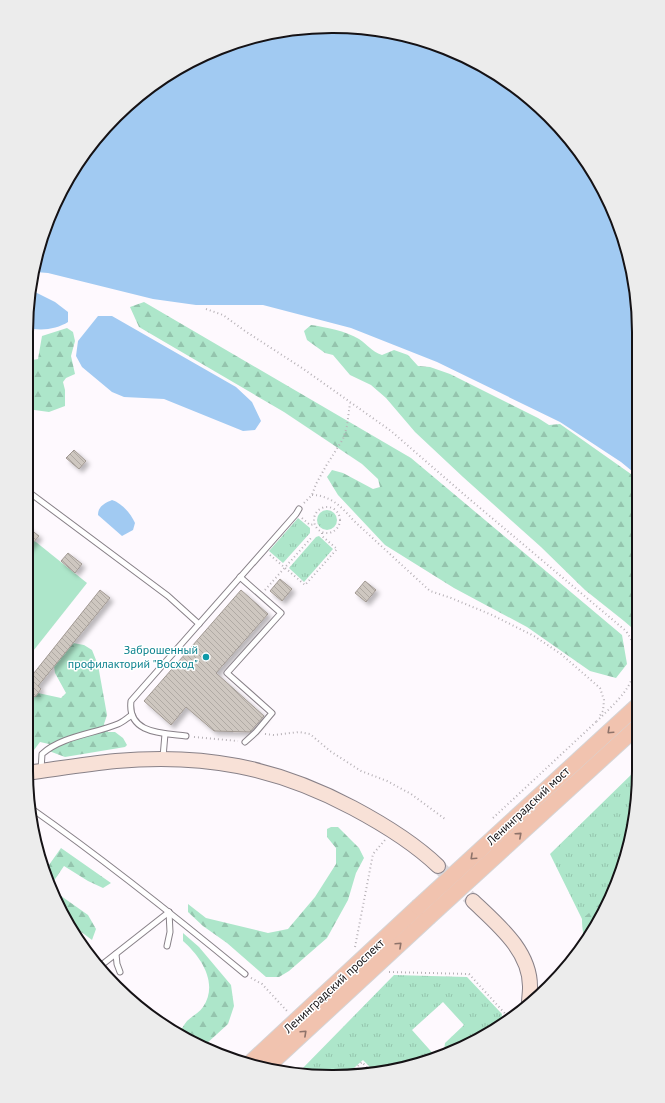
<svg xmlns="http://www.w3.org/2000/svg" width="665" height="1103" font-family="'PT Sans',sans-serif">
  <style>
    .grass { fill: url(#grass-tufts) }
    .forest { fill: url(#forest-firs) }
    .garden { fill: #ade6ca }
    .water { fill: #a1caf2 }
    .building { fill: url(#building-back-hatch); stroke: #a19993; filter: url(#shadow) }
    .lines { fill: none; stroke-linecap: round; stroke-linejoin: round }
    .secondary-tunnel { stroke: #dbd6db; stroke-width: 14; stroke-dasharray: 14 7; stroke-linecap: butt }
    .lane-casing { stroke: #888188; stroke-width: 7 }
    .secondary-casing { stroke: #888188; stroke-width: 16 }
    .primary-casing { stroke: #d5d4d5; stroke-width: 17 }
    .path { stroke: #b7b2b7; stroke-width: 2; stroke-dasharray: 1 3; stroke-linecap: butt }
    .lane { stroke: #fff; stroke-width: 5 }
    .secondary { stroke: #f8e1d7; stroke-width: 14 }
    .primary { stroke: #f1c3af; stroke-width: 15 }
    .primary-bridge-casing { stroke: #d5d4d5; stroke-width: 17; stroke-linecap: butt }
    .primary-bridge { stroke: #f1c3af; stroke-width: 15 }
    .oneway { stroke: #8e736a }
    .culture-dot { fill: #0f9aa8; stroke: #fff; stroke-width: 1.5 }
    .labels { text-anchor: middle; stroke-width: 3; stroke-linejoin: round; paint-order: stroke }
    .culture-label { font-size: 12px; fill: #0d838f; stroke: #fff; text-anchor: end }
    .street-label { font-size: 12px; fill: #151215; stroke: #fff }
    .rim { fill: none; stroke: #151215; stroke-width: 2 }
  </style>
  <defs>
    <pattern id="grass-tufts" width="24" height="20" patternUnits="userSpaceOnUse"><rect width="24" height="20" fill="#ade6ca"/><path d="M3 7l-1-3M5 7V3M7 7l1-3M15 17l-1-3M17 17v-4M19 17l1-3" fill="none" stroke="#94c4ad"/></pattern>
    <pattern id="forest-firs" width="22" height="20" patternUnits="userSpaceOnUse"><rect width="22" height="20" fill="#ade6ca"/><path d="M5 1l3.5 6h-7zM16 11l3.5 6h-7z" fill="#94c4ad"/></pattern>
    <pattern id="building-back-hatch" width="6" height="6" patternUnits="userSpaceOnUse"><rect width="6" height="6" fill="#cec7c0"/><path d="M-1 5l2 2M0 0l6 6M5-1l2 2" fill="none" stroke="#b0aaa4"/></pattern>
    <filter id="shadow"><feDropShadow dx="3.5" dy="3.5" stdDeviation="2" flood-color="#0004"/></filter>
  </defs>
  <rect width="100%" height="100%" fill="#fef9fe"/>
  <g class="grass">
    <circle cx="327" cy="520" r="10"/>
    <polygon points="298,518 310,528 310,533 283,563 269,551"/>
    <polygon points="319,536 333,549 304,582 289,568 316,537"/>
    <polygon points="638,768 638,791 623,869 587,941 584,945 582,919 550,854"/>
    <polygon points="394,975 467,977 502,1014 501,1023 447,1052 444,1050 445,1043 464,1025 443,1002 412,1030 437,1058 431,1061 373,1070 363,1060 346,1075 332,1077 299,1072"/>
  </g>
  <g class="forest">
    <polygon points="144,302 411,458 622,635 627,664 616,678 590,671 527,627 454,588 385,545 338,495 327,477 332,470 343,473 373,489 380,487 378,479 362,464 284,412 139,327 130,307"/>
    <path d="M311,325c14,2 35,6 48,14 9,6 12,12 23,16l12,-5 14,5 10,11 12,1 20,7 88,44 11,7 11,-1 78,55v154l-14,-12 -39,-31 -44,-43 -78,-70 -48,-45 -29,-34 -15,-13 -21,-10 -17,-20 -8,-2 -18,-13 -3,-9z"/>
    <polygon points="67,328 73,332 75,341 71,356 75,374 66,378 63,382 65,390 65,406 49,412 27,409 27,361 38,359 42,336"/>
    <polygon points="73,643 84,645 92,650 98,665 107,715 104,724 108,732 115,732 123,738 127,745 125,747 65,757 49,751 49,744 40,742 34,750 26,751 26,690 34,697 38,693 61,698 66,693 55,673 54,666"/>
    <polygon points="331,827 338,827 359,848 364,858 356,873 348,900 327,938 289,971 279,977 266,977 227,943 203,926 188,912 188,904 206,918 268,933 288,929 315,897 336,864 336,848 327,837 327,829"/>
    <polygon points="61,848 111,883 103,888 88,881 64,866 51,885 44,872"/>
    <polygon points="54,891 88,915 96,929 92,940 72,925"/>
    <polygon points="610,895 587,941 584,945 582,919"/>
    <path d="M183,933l16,14 32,38 3,21 -6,18 -23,21 -25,-13c2,-4 4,-7 7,-11 5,-5 12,-8 16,-14 16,-24 -2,-50 -20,-66z"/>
  </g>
  <polygon class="garden" points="26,534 87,583 26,660"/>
  <g class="water">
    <polygon points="333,26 393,32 450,49 503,78 563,130 598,179 628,253 638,312 638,476 621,462 560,422 437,362 351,328 263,305 196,305 153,299 48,273 35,272 42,234 78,162 116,116 162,78 215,49 273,32"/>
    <path d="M31,290l24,12 13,10v10c-11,7 -29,10 -41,5v-15z"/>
    <polygon points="98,316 112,316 236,387 252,402 261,421 255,430 243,431 164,399 124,397 112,392 82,367 76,356 78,341"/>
    <path d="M112,500c10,3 19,14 23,23l-2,7 -11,6 -24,-21c0,-9 7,-12 14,-15z"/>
  </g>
  <g class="building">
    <polygon points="74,450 86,461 79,469 66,458"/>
    <polygon points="26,526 39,536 26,551"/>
    <polygon points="68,553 82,564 75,573 61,561"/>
    <polygon points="280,579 292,589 282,601 270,591"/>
    <polygon points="365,581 376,590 366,602 355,593"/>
    <polygon points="100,590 110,598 38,686 41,689 35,697 26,690 26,683"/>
    <polygon points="241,590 268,614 216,673 264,716 250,732 214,731 186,707 171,725 144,701"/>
  </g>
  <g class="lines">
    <polyline class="secondary-tunnel" points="438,866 473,901"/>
    <defs>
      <g id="lane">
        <polyline points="26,490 168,596 199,624"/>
        <polyline points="240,577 281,613 227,673 272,713 256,732 245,742"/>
        <path d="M186,736c-23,-3 -59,-2 -55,-35l165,-187 3,-5"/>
        <polyline points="163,757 165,734"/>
        <path d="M41,770l1,-16c20,-18 52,-20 76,-30 5,-2 9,-6 14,-9"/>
        <path d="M32,809c74,52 144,108 213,165"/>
        <polyline points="167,946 170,932 169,912"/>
        <polyline points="116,954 117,964 120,972"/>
        <polyline points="99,967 169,912"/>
      </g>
      <g id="secondary">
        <path d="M26,773c30,-4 60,-9 90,-12 87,-8 160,6 237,47 30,16 60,34 85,58"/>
        <path d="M473,901c24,23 58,50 57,87 0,5 -1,10 -1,15"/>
      </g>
      <g id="primary">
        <polyline points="250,1063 418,907"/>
        <polyline points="268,1066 428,918"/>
      </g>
    </defs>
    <use href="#lane" class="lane-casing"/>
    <use href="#secondary" class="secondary-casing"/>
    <use href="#primary" class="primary-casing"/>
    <g class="path">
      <path d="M206,309l17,6 22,16 57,37 89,63 76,66 159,134c3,5 6,9 7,14 11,35 -15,55 -37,77"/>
      <path d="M312,495c18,0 30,12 41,25l77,71 21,7 41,17 42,21 27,18 39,34 4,12 -1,11 -4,6"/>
      <polyline points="304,503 312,495 316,484 326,466 343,439 347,426 350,403"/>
      <circle cx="327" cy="520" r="13"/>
      <polyline points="302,518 310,525 314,524"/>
      <polyline points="270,555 305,585 337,549 322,536 322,532"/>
      <polyline points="265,590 311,538"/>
      <polyline points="265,734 274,735 299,732 310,734 330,751 361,771 387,781 411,794 445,819"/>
      <polyline points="194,737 238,741"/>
      <polyline points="493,818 597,721"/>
      <polyline points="355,947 373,854 385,840"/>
      <polyline points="389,972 469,974 510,1019"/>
      <polyline points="251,978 262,984 287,1011"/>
      <polyline points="513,1017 517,1008"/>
      <polyline points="349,1074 362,1062 370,1071"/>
    </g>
    <use href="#lane" class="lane"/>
    <use href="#secondary" class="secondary"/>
    <use href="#primary" class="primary"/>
    <defs>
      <g id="primary-bridge">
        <polyline points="418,907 638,705"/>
        <polyline points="428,918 638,726"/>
      </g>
    </defs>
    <use href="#primary-bridge" class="primary-bridge-casing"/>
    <use href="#primary-bridge" class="primary-bridge"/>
  </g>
  <defs><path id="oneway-chevron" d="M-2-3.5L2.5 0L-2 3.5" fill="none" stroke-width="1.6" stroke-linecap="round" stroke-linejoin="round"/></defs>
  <g class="oneway">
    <use href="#oneway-chevron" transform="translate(610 731) rotate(137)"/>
    <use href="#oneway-chevron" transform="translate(519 835) rotate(-42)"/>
    <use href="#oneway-chevron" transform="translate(473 857) rotate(137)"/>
    <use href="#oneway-chevron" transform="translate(399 945) rotate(-43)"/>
    <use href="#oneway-chevron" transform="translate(304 1033) rotate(-43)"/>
  </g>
  <circle class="culture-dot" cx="206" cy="657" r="4"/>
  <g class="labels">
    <g class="culture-label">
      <text x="198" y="654">Заброшенный<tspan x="198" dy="14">профилакторий "Восход"</tspan></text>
    </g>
    <g class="street-label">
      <text transform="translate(528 806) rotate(-43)" y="4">Ленинградский мост</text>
      <text transform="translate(334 986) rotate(-43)" y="4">Ленинградский проспект</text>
    </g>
  </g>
  <path d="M0 0H665V1103H0ZM332 33H333A299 299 0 0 1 632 332V771A299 299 0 0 1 333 1070H332A299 299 0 0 1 33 771V332A299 299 0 0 1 332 33Z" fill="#ececec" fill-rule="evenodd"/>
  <path class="rim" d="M332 33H333A299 299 0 0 1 632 332V771A299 299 0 0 1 333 1070H332A299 299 0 0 1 33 771V332A299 299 0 0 1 332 33Z"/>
</svg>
